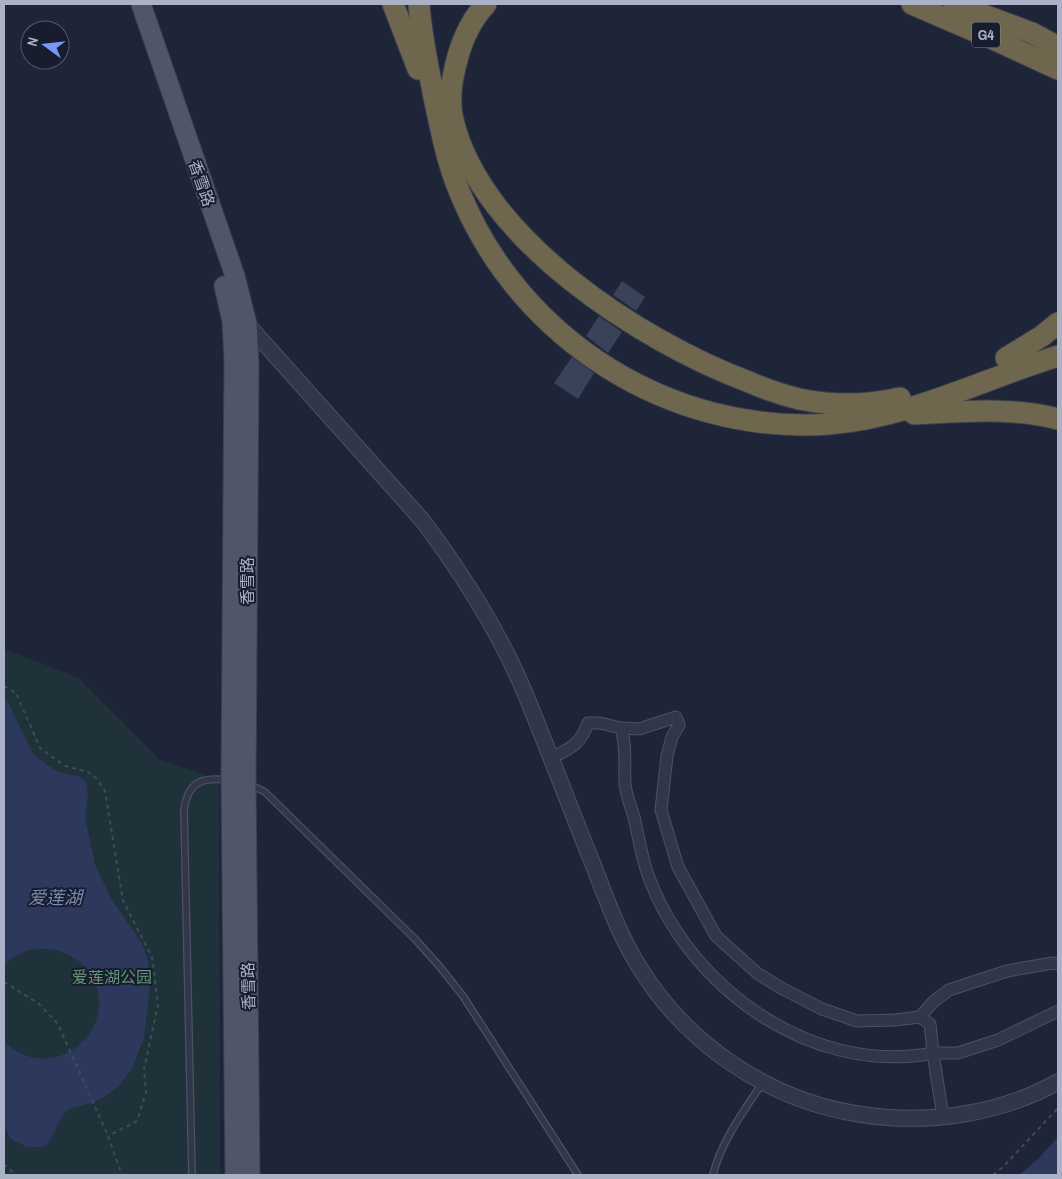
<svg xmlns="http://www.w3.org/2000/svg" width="1062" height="1179" font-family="'Archivo Narrow','Noto Sans SC',sans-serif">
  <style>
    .green { fill: #203239 }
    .water { fill: #2c395d }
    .building { fill: #394259 }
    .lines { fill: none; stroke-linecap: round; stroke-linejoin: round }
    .service-casing { stroke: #4c5264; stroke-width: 8 }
    .minor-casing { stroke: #4c5264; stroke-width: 13 }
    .tertiary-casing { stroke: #4c5264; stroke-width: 17 }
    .primary-casing { stroke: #3b4152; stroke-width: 21 }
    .motorway-casing { stroke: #393f50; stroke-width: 23 }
    .path { stroke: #3a4e54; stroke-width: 2; stroke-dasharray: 4 4; stroke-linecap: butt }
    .service { stroke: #313748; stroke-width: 5.5 }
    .minor { stroke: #313748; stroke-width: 11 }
    .tertiary { stroke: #313748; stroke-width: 15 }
    .primary { stroke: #4f5669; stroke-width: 19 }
    .motorway { stroke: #6f674d; stroke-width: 21 }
    .labels { text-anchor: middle; stroke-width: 4; stroke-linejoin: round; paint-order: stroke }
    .shield { fill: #171d2d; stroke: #7f8598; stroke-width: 1 }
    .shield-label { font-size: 15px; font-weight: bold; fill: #abb1c6 }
    .street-label { font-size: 16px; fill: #abb1c6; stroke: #171d2d }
    .park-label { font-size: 16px; fill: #619876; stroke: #171d2d }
    .water-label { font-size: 18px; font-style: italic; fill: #7889b5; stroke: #171d2d }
  </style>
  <rect width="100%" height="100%" fill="#1e2538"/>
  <polygon class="green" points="4,649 79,678 160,760 219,779 220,1175 4,1175"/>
  <g class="water">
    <path d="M4,697l4,5 24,50 7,7 17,12 24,6 6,5 2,12 -3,24 10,46 15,33 32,47 6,16 2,28 -6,49 -11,30 -14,19 -12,9 -12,7 -27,7 -7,9 -12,24 -7,5h-15l-8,-4 -9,-5 -6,-15v-82c12,13 30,20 48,17 35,-7 58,-44 42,-78 -14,-29 -52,-40 -79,-24 -4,3 -8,7 -11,10z"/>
    <polygon points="1058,1137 1058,1175 1019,1175 1038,1159"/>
  </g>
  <g class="building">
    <polygon points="622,281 645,297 636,311 613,295"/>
    <polygon points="599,316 622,332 608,353 586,336"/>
    <polygon points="572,357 594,373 578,399 554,383"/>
  </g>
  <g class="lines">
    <defs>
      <g id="service">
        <polyline points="249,784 265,792 415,939 440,967 463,996 578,1175"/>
        <path d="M192,1175l-8,-365c4,-28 17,-33 44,-30"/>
        <path d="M713,1175c8,-34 31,-64 50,-93"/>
      </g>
      <g id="minor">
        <polyline points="621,728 639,729 676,717 679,725 672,737 667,756 661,810 678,867 716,936 757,973 781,988 822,1009 857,1021 895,1020 920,1017 930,1024 933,1053 958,1053 998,1040 1058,1011"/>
        <path d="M551,758c20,-10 29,-13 37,-35h12l21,5c6,19 3,37 4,56 1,11 6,23 9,33 4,18 7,35 12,52 38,115 164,208 287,184l10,64"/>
        <polyline points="920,1017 933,1002 949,990 1007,971 1052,963 1058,964"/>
      </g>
      <path id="tertiary" d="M243,323l4,1 176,197c41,55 78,113 104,177 22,54 43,109 65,164 14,35 26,71 46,103 47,78 130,135 220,149 68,11 140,1 200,-32"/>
      <g id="primary">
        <polyline points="141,4 235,276 247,324 249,365 246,783 250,1175"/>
        <polyline points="224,286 232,321 234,360 231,781 235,1175"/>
      </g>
      <g id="motorway">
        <polyline points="393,4 418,69"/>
        <path d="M419,4c2,32 9,62 15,93 7,33 13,65 26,96 60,147 211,242 369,231 80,-6 154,-45 229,-68"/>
        <path d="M486,4c-16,17 -26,41 -31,64 -4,16 -6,35 -2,52 28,119 189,222 296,262 16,7 33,13 50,17 34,7 67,7 101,-1"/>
        <polyline points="912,4 993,39 1058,69"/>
        <polyline points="954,4 1032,33 1058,47"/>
        <polyline points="1006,358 1042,336 1058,323"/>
        <path d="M914,414c48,-3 97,-7 144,5"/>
      </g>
    </defs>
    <use href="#service" class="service-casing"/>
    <use href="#minor" class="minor-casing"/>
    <use href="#tertiary" class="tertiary-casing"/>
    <use href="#primary" class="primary-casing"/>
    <use href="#motorway" class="motorway-casing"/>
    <g class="path">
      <polyline points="4,686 16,693 40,748 65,766 88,772 97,779 105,791 123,901 152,957 158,1005 144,1069 146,1093 137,1121 108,1136"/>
      <polyline points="4,982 38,1003 58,1024 108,1136 122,1175"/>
      <polyline points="4,1164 16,1175"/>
      <polyline points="993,1175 1003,1167 1058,1108"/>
    </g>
    <use href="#service" class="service"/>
    <use href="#minor" class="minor"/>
    <use href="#tertiary" class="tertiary"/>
    <use href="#primary" class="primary"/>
    <use href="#motorway" class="motorway"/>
  </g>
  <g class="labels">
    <rect class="shield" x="972" y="22.5" width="28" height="25" rx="4"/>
    <g class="shield-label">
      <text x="986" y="40">G4</text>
    </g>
    <g class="street-label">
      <text transform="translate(202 183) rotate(71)" y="6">香雪路</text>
      <text transform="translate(247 581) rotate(-90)" y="6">香雪路</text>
      <text transform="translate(248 986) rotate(-91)" y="6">香雪路</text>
    </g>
    <g class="park-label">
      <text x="112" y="983">爱莲湖公园</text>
    </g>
    <g class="water-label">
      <text x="55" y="904">爱莲湖</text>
    </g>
  </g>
  <rect width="1062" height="1179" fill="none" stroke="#abb1c6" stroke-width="10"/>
  <g transform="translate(45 45) rotate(285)"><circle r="24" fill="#171d2d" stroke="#52586a"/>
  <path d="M0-4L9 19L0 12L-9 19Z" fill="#7797ff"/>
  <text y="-8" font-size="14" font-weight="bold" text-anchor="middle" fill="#abb1c6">N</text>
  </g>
</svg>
